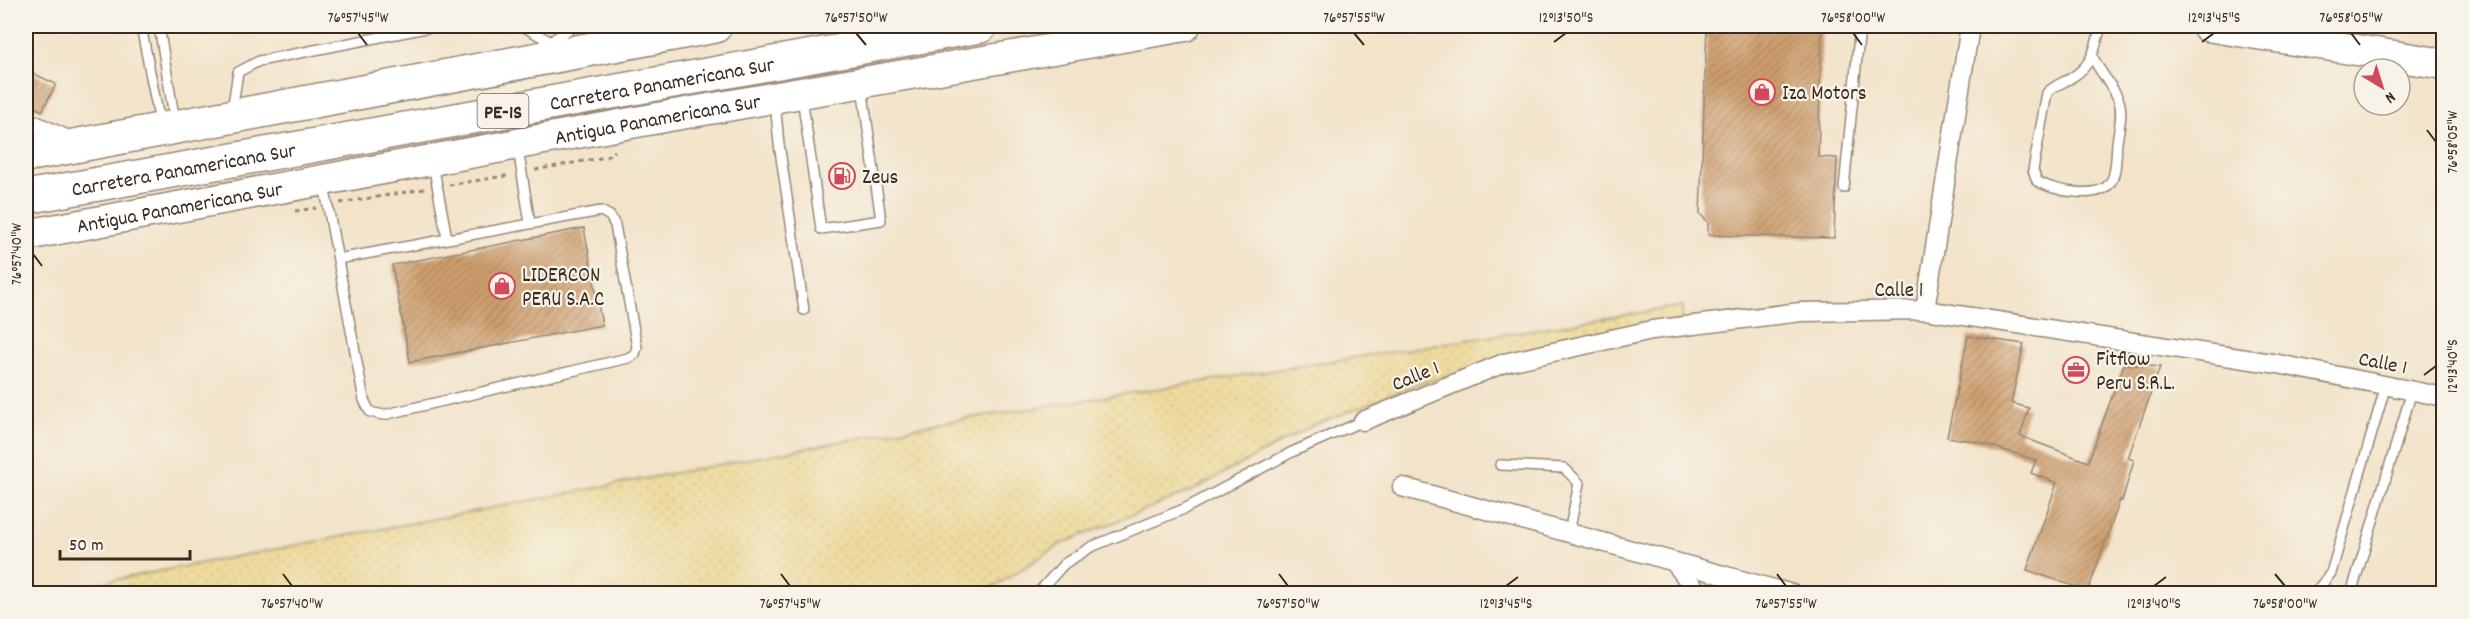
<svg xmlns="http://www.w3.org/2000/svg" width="2469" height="619" font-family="Dekko,sans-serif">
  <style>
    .sand { fill: url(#sand-dots); stroke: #94825e; stroke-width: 1.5 }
    .building { fill: url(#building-hatch) }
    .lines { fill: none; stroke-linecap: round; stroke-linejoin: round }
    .service-casing { stroke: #968674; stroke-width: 12 }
    .minor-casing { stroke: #968674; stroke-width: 21 }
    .primary-casing { stroke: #968674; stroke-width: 33 }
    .motorway-casing { stroke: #968674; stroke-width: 36 }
    .path { stroke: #968674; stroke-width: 3; stroke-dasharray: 4.5 4.5; stroke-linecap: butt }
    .service { stroke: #fff; stroke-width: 9 }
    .minor { stroke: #fff; stroke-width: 18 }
    .primary { stroke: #fff; stroke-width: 30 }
    .motorway { stroke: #fff; stroke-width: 33 }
    .ticks { fill: none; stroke: #3b2a1e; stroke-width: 2 }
    .labels { text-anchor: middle; stroke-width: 4.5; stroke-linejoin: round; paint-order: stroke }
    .shield { fill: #f7f3e8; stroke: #73665b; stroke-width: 1.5 }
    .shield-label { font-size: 20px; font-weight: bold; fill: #3b2a1e }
    .street-label { font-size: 21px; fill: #3b2a1e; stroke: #f7f3e8 }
    .poi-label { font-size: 21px; fill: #3b2a1e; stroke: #f7f3e8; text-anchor: start }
    .neatline { fill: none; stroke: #3b2a1e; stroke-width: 2 }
    .ticks-label { font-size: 15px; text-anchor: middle; fill: #3b2a1e }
  </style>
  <defs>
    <pattern id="sand-dots" width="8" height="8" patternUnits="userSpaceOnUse" patternTransform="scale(1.5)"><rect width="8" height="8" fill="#eeda9e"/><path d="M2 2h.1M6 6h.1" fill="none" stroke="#cdbb88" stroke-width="1.8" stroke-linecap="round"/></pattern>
    <pattern id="building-hatch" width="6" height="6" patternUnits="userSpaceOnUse" patternTransform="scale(1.5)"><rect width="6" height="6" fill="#ce9e6d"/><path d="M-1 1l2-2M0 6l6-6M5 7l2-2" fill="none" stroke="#a88159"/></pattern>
  </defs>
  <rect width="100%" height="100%" fill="#f7f3e8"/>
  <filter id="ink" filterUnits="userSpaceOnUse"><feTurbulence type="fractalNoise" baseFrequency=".0167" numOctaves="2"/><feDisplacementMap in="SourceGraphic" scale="12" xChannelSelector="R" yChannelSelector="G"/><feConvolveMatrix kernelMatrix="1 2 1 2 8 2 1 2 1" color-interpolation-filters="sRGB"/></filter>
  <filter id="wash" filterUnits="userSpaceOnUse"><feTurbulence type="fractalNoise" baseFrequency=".008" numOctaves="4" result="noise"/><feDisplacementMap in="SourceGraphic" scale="24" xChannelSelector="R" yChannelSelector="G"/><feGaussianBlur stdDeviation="1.35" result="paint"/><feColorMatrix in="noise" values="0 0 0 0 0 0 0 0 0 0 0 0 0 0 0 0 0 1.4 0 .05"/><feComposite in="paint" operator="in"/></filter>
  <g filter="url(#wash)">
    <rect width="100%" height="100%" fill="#f2e3c9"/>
    <polygon class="sand" points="1683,306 1682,321 1621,330 1416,385 1312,426 1191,491 1061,544 984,593 40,594 932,424"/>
    <g id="blocks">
      <g class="building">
        <polygon points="1707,26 1822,26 1818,157 1837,158 1834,238 1708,235 1708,222 1700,214"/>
        <polygon points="26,70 56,84 42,111 26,103"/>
        <polygon points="584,228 602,325 410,362 392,265"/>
        <polygon points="1968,336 2024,344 2011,403 2029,408 2020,436 2088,462 2124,364 2160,367 2128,458 2134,460 2122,501 2120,500 2088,591 2027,570 2057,483 2031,473 2036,460 1978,442 1947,437"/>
      </g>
    </g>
  </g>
  <g filter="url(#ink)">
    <use href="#blocks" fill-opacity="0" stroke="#968674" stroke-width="1.5"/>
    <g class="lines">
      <defs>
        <g id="service">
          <polyline points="141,26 160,123"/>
          <polyline points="159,26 175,122"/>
          <polyline points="523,26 554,44"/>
          <polyline points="544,46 574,26"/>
          <path d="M2093,57c7,17 21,29 26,44 4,12 0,28 -2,41 -1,11 0,32 -7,41 -12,17 -57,8 -73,-2l-4,-11 14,-77c7,-8 14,-9 24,-15 22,-13 24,-30 30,-52"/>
          <polyline points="802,97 821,229 881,220 862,87"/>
          <polyline points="775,102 779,144 804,310"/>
          <polyline points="232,111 238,72 259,61 436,26"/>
          <polyline points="518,149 530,223"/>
          <polyline points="433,164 447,238"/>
          <polyline points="324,185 364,400 370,412 383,415 628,358 635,354 637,347 615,225 610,216 601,211 338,259"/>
          <polyline points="1844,188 1860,26"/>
          <polyline points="1500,465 1564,468 1579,483 1569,533"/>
          <polyline points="1037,594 1064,564 1091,547 1184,509 1292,452 1363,421"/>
          <polyline points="2314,594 2331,573 2386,385"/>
          <polyline points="2351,594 2412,391"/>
        </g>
        <g id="minor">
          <polyline points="26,121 75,143"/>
          <polyline points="1925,310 1970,26"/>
          <polyline points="1363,421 1504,363 1652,330 1801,312 1925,310 2278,364 2444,397"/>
          <polyline points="1402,487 1792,594"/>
          <polyline points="1675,563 1699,594"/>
        </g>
        <g id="primary">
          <polyline points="2207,26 2444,64"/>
          <path id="s1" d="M26,235l643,-119 516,-90"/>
        </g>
        <g id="motorway">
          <polyline points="26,155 715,26"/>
          <path id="s2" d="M26,197l954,-171"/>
        </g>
      </defs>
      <use href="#service" class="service-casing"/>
      <use href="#minor" class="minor-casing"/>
      <use href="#primary" class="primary-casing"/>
      <use href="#motorway" class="motorway-casing"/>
      <g class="path">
        <polyline points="535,170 606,157 615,151"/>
        <polyline points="449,185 511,175"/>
        <polyline points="340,203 425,189"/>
        <polyline points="295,211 316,208"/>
      </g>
      <use href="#service" class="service"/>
      <use href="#minor" class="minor"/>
      <use href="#primary" class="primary"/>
      <use href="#motorway" class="motorway"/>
    </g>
  </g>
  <path class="ticks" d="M358,33l9,12M856,33l10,12M1354,33l10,12M1853,33l9,12M2351,33l9,12M1554,42l12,-9M2202,42l12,-9M2427,130l9,12M33,254l9,12M2424,375l12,-9M283,574l9,12M781,574l9,12M1279,574l9,12M1777,574l9,12M2275,574l10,12M1506,586l12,-9M2154,586l12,-9"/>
  <defs>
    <symbol id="shop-ring" viewBox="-11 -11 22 22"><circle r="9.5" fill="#f7f3e8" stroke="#d1495b" stroke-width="1.5"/><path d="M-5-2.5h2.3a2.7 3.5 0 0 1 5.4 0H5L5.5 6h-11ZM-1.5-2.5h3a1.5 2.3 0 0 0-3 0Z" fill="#d1495b"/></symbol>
    <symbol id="fuel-ring" viewBox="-11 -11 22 22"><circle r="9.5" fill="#f7f3e8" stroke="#d1495b" stroke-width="1.5"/><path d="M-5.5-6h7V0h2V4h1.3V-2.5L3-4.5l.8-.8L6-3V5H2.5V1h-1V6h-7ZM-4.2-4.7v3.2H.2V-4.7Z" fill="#d1495b"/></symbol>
    <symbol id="office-ring" viewBox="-11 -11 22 22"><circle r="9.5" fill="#f7f3e8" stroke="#d1495b" stroke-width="1.5"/><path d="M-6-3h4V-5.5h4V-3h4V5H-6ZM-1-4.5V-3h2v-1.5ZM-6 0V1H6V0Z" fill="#d1495b"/></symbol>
  </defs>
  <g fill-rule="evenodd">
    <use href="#shop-ring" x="1747" y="77" width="30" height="30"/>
    <use href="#fuel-ring" x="827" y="161" width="30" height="30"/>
    <use href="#shop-ring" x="487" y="271" width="30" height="30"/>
    <use href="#office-ring" x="2061" y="355" width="30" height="30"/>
  </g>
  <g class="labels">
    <rect class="shield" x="477.5" y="94" width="51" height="34" rx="4.5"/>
    <g class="shield-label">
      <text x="503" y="118">PE-1S</text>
    </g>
    <g class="street-label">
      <text dy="7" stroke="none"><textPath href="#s2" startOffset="646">Carretera Panamericana Sur</textPath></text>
      <text dy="7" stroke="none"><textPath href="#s1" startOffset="642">Antigua Panamericana Sur</textPath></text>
      <text dy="7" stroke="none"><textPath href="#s2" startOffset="160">Carretera Panamericana Sur</textPath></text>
      <text dy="7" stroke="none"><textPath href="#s1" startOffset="156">Antigua Panamericana Sur</textPath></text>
      <text x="1899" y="296">Calle 1</text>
      <text transform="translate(2383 362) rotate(11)" y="7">Calle 1</text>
      <text transform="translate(1415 375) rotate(-22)" y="7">Calle 1</text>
    </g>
    <g class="poi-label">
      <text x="1782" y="99">Iza Motors</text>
      <text x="862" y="183">Zeus</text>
      <text x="522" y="281">LIDERCON<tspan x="522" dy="24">PERU S.A.C</tspan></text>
      <text x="2096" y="365">Fitflow<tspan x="2096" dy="24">Peru S.R.L.</tspan></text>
    </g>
  </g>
  <rect width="2469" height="619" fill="none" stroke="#f7f3e8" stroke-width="66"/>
  <g transform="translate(2382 87) rotate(142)"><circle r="28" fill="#f7f3e8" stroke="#aca397" stroke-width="1.5"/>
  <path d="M0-4.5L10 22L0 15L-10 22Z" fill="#d1495b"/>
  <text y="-9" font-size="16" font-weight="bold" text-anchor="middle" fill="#3b2a1e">N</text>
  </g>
  <path d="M60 550v9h130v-9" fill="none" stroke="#3b2a1e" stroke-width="3"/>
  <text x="69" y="550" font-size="18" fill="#3b2a1e" stroke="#f7f3e8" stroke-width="4.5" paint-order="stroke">50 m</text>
  <rect x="33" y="33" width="2403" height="553" class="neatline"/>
  <g class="ticks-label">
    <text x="358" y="22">76°57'45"W</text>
    <text x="856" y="22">76°57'50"W</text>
    <text x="1354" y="22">76°57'55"W</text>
    <text x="1566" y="22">12°13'50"S</text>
    <text x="1853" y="22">76°58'00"W</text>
    <text x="2214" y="22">12°13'45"S</text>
    <text x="2351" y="22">76°58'05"W</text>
    <text transform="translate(2452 142) rotate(-90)" y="5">76°58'05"W</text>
    <text transform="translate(16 254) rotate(-90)" y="5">76°57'40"W</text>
    <text transform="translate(2452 366) rotate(-90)" y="5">12°13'40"S</text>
    <text x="292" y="608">76°57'40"W</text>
    <text x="790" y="608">76°57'45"W</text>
    <text x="1288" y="608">76°57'50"W</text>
    <text x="1506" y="608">12°13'45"S</text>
    <text x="1786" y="608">76°57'55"W</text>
    <text x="2154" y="608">12°13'40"S</text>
    <text x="2285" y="608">76°58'00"W</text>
  </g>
</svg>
